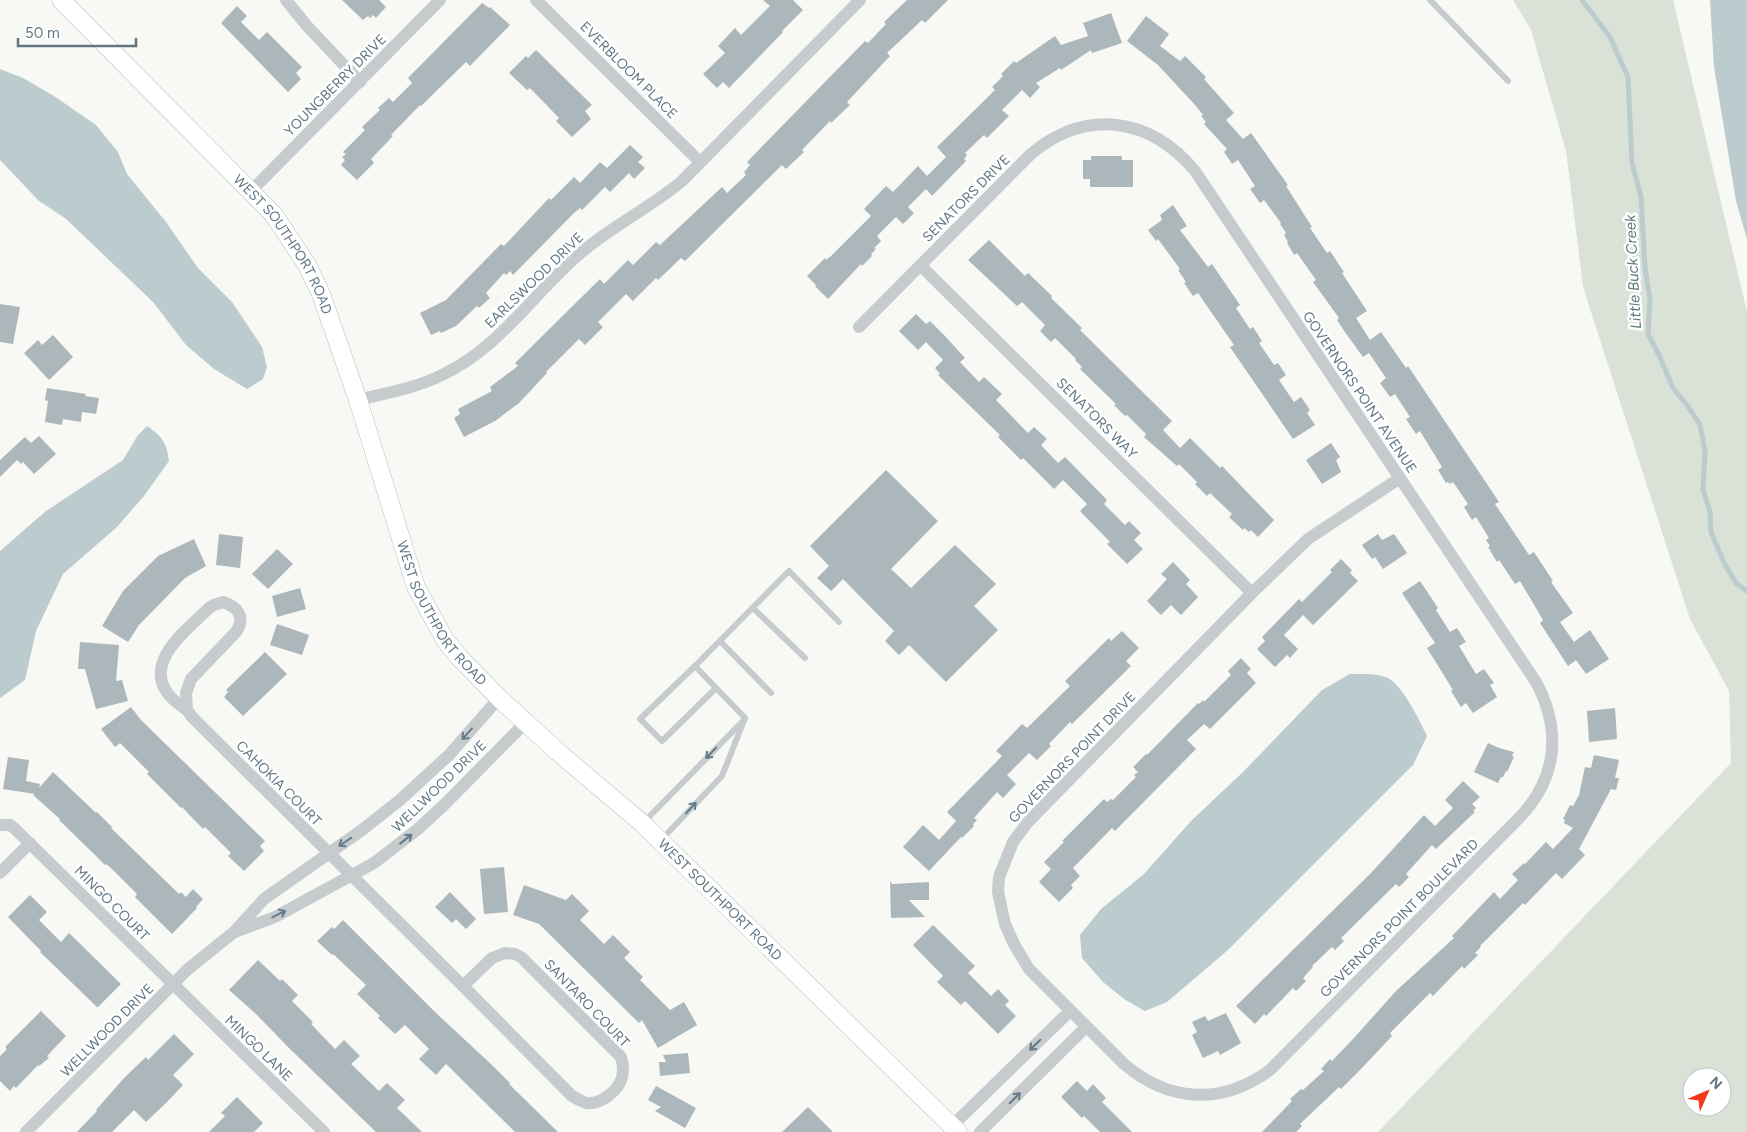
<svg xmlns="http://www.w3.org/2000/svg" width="1747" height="1132" font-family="Figtree,sans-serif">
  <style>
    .green { fill: #dae1d6; fill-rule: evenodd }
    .water { fill: #bccbce }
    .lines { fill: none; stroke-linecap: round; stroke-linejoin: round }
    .stream { stroke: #bccbce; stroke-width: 5 }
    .building { fill: #abb7bb }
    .secondary-casing { stroke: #b7bec2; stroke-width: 19 }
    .lane { stroke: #c6cbce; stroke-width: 6 }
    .street { stroke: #c6cbce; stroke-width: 12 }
    .secondary { stroke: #fff; stroke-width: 18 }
    .oneway { stroke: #657b87 }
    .labels { text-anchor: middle; stroke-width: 5; stroke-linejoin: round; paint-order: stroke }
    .street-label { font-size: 14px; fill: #607783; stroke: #fff }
    .water-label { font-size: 15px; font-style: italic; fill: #5b787e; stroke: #fff }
  </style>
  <rect width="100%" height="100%" fill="#f8f8f5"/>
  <path class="green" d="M1513,0h160l74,312v820h-369l353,-369 -2,-72 -39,-72 -107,-332 -17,-136 -35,-121zM1692,1077h30v30h-30z"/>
  <g class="water">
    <polygon points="1710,0 1747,0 1747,239 1736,201 1714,67"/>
    <polygon points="0,69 23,78 54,96 96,125 118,152 127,174 166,222 198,268 232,302 262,347 267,367 263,379 247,389 214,369 186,345 153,302 65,218 39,201 0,160"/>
    <path d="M147,426c15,10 20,17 22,35l-25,35 -27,31 -54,47 -27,57 -11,49 -25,18v-147l46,-40 77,-51 15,-25z"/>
    <path d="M1350,674c13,0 27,-1 38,4 15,8 32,43 39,58l-14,29 -185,185 -61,52 -22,9 -21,-12 -21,-17 -21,-24 -2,-23 21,-26 43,-35 47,-53 52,-49 79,-82z"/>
  </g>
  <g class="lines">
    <polyline class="stream" points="1582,0 1610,37 1628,77 1632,163 1641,197 1645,268 1650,300 1648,334 1660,357 1673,388 1687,405 1700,425 1705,451 1703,490 1710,512 1711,532 1724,563 1736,583 1747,591"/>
  </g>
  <g class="building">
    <polygon points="342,0 379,0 386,7 376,18 373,15 370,18 368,16 363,20"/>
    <polygon points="763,0 793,0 803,10 782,31 783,32 729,88 723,82 717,88 703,74 725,53 718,46 735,28 741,35 770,6"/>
    <polygon points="907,0 948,0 925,23 922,20 887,53 890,56 847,102 850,105 831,123 830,121 802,150 804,152 786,169 782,165 685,261 681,258 658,280 656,278 633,301 626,294 598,322 603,327 585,345 579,339 546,372 547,373 519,403 495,421 464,437 454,418 460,414 458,409 492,391 490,387 518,366 515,363 600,279 604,284 628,260 633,265 656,242 660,245 722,187 727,193 746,175 744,172 750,165 747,162 865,41 868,43 886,24 884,22"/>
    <polygon points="482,3 489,8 490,7 510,25 470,66 466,62 421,106 420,105 391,135 393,136 371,159 374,163 357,180 341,165 345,160 342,157 346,154 343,152 365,130 362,127 380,110 378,108 389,98 393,102 412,83 408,78"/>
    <polygon points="237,6 247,16 241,22 259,40 267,32 302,67 296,73 301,79 288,92 221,23"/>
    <polygon points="1111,13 1122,43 1092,53 1091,50 1061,70 1060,68 1036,83 1040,87 1030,98 1022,90 1002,110 1009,116 987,138 984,135 965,153 967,155 964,159 966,161 932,196 926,189 908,207 914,213 903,224 896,217 877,236 881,241 874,248 876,249 871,254 872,256 862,266 861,264 859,266 828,299 815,286 816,285 807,276 825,258 826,260 831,256 871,216 864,209 886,186 893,192 918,166 927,176 946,157 937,147 995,90 992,87 1003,76 1001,74 1014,61 1016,63 1055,36 1061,45 1088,36 1083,23"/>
    <polygon points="1146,16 1169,34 1160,46 1180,61 1185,56 1206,77 1204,79 1234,113 1226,120 1243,139 1251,133 1288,185 1286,186 1312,227 1310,228 1327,253 1330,251 1344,272 1342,273 1367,311 1356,318 1370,340 1381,332 1406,368 1408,366 1499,502 1495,504 1529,555 1534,552 1553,581 1551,582 1573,613 1560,622 1574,642 1590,630 1609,659 1586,674 1576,660 1568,666 1540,623 1543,620 1520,581 1515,584 1499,560 1497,562 1488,547 1490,546 1486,540 1489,538 1476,517 1472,520 1464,507 1468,504 1453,482 1450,484 1448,482 1446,483 1438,470 1442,467 1420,431 1416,434 1406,419 1410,417 1395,394 1390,397 1380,383 1386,378 1369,353 1363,357 1345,332 1337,320 1339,318 1313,282 1316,280 1297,253 1294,255 1287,243 1288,242 1284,235 1286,233 1280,224 1281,223 1264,200 1260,203 1250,189 1255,186 1238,160 1232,164 1224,152 1227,149 1204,124 1206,122 1201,116 1203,115 1196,106 1158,65 1127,41"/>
    <polygon points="536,50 592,105 585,111 591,119 572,137 556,121 559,118 530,88 527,90 509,73 526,56 528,58"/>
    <polygon points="630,145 643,157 638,162 645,168 634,179 629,173 610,192 605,187 582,210 580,208 574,213 513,275 510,271 506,275 504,273 486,293 490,298 479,308 477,306 456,326 441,333 440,331 431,335 420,313 446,300 501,244 504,246 549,198 551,200 574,177 580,183 600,162 607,168"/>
    <polygon points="1091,156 1122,156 1122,160 1133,160 1133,187 1090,187 1090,179 1083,179 1083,160 1091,160"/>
    <polygon points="1173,205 1187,226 1180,230 1208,267 1212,264 1240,305 1236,308 1250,329 1253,327 1262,341 1259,343 1274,365 1278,363 1286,375 1279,380 1294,402 1301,397 1310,410 1307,413 1315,425 1293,439 1230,347 1234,345 1198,293 1193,296 1184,283 1186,282 1178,270 1180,269 1158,239 1156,241 1148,230 1162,220 1160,215"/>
    <polygon points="989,240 1025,276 1028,273 1052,296 1051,298 1082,328 1080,330 1172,421 1163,430 1180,448 1190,438 1220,468 1222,466 1274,520 1258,537 1251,530 1249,532 1244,528 1243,530 1229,517 1232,514 1210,493 1207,496 1195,484 1197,482 1179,464 1177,466 1144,437 1146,434 1127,415 1125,416 1114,405 1116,404 1080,369 1082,367 1075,360 1076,359 1055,338 1051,342 1040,331 1045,325 1022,302 1017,306 968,260"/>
    <polygon points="0,304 20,307 13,344 0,342"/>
    <polygon points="916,314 926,324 930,321 944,335 965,358 960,362 979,382 984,377 1002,394 996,400 1028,433 1034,427 1047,439 1041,445 1058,463 1065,457 1107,500 1104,504 1125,525 1129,521 1141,533 1134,540 1143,549 1127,564 1107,544 1110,542 1080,511 1087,504 1063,480 1054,489 1023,458 1021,460 998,437 1000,435 938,375 940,374 935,368 943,360 926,342 918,350 899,331"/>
    <polygon points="53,335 73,357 49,380 24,353 38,340 42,345"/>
    <polygon points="47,388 86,394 85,396 99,398 96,414 82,412 81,422 63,419 62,425 45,422 48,401 45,400"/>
    <polygon points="39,436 56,454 34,474 23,462 21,464 17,460 0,477 0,460 25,437 31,443"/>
    <polygon points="1331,443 1340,457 1336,460 1341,472 1322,484 1306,460"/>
    <polygon points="886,470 938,521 891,569 911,588 955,545 996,584 974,606 998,630 946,682 909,645 899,655 885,641 894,631 843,579 831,591 817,578 829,566 810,546"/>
    <polygon points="219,534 243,537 240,568 216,565"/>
    <polygon points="1378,534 1382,540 1394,534 1407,553 1383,569 1375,557 1372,559 1362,545"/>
    <polygon points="194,539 206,566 185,578 139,625 128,642 102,626 123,591 158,556"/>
    <polygon points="277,549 293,564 268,589 252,574"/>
    <polygon points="1341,559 1352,570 1350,573 1358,581 1313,625 1303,615 1284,635 1298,649 1290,658 1287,655 1275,667 1257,649 1265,641 1262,637 1299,599 1302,602 1332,572 1330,570"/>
    <polygon points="1173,562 1190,580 1186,584 1198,597 1181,615 1171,605 1161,615 1147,601 1167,579 1161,574"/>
    <polygon points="1420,581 1438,608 1436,610 1450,632 1457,628 1466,642 1459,646 1476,674 1484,669 1494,683 1490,685 1497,697 1473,713 1466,703 1461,707 1451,691 1453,690 1427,648 1435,643 1402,593"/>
    <polygon points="300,588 306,609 277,617 272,596"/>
    <polygon points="277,624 309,635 302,655 270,645"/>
    <polygon points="1122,631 1139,648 1126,661 1131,666 1072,724 1070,722 1049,744 1051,746 1037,760 1029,753 1007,775 1016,784 1003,798 997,792 974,818 977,820 973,824 974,826 962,838 961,837 929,871 903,847 923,825 939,840 956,821 947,812 1002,756 996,751 1022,724 1027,728 1070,686 1065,681 1109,638 1111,641"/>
    <polygon points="80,642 119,645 116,681 122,680 128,701 96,709 85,669 78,669"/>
    <polygon points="265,652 287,674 243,716 224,697 228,692 226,690"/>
    <polygon points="1241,658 1251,669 1247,673 1256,683 1210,729 1204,724 1187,740 1196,749 1115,831 1112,828 1073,868 1080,876 1071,885 1073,888 1059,902 1039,882 1051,869 1044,862 1064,842 1062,841 1104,799 1107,802 1111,799 1113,800 1136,777 1134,775 1138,772 1133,767 1146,754 1147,755 1198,703 1199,704 1203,700 1204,702 1231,675 1228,671"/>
    <polygon points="131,707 141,720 265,841 260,846 264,851 244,871 228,856 231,853 205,827 203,829 182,807 181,808 147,774 149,772 120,743 115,747 101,729"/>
    <polygon points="1615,708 1617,739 1589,742 1587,711"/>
    <polygon points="1488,743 1499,748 1514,752 1512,756 1514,757 1507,772 1506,771 1503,777 1501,777 1498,783 1474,772"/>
    <polygon points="1594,755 1619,760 1615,778 1619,778 1616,790 1611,789 1579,849 1585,855 1562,879 1556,873 1525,905 1523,903 1480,946 1481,947 1475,953 1478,955 1464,969 1462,966 1433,996 1430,993 1390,1033 1392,1036 1363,1067 1341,1089 1339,1087 1300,1124 1302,1126 1296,1132 1262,1132 1292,1101 1290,1099 1301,1089 1303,1090 1324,1071 1321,1069 1330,1059 1332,1061 1353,1039 1396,991 1454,938 1452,936 1494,892 1500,899 1518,880 1512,874 1524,863 1525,864 1546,842 1553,849 1573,828 1564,823 1565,820 1563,819 1570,805 1573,806 1579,795 1585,767 1591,768"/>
    <polygon points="8,757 29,760 26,781 40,784 39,788 53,772 96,813 97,812 112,827 111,828 179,894 181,892 186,897 193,889 203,899 196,907 197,908 172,934 135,897 137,894 112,869 106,864 105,865 95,855 59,820 60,819 33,795 35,794 3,789"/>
    <polygon points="1463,781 1480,797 1472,804 1476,808 1473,811 1475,812 1436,849 1432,845 1406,874 1409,877 1399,887 1396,884 1341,938 1344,941 1335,950 1332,947 1312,966 1313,967 1303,978 1306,981 1296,991 1293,988 1266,1016 1264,1014 1255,1024 1236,1006 1371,873 1424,815 1435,826 1453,808 1445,800"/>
    <polygon points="504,867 508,912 484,914 480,869"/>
    <polygon points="890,881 892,884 929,882 929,900 909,900 925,917 891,918"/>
    <polygon points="524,885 566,900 572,894 589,911 580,920 604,944 613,935 630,952 624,958 643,977 640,980 670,1010 684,1002 697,1025 658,1048 642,1020 639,1023 539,924 513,915"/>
    <polygon points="450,892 476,919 466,929 456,919 452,923 435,907"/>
    <polygon points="30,895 47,912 39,920 61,942 69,933 121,984 98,1007 97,1007 40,952 41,951 8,917"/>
    <polygon points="343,920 436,1013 493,1066 510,1083 509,1084 558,1132 515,1132 446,1064 436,1075 419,1059 429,1049 405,1025 395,1034 378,1018 380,1016 357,994 366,985 333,954 332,955 317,941 332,927 334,929"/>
    <polygon points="933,925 975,966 968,973 991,996 998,989 1009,1001 1005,1005 1016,1016 998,1034 965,1001 961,1005 937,982 943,976 913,945"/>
    <polygon points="258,960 280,981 282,979 298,995 292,1001 313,1022 311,1024 335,1049 344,1040 360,1056 351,1064 379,1091 387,1083 405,1100 397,1108 422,1132 376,1132 288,1047 257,1015 229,990"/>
    <polygon points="41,1011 66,1036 47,1056 49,1058 39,1066 38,1065 16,1088 14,1086 10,1091 0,1081 0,1056 7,1049 5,1047"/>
    <polygon points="1226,1013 1241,1043 1220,1055 1218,1051 1203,1058 1192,1035 1197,1032 1192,1022 1205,1016 1208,1021"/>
    <polygon points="174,1034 194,1054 173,1075 183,1085 167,1102 146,1122 134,1110 112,1132 77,1132 97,1111 96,1110 125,1077 146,1057 148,1060"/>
    <polygon points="688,1053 690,1073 660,1076 659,1062 666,1062 663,1055"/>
    <polygon points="1077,1081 1087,1091 1093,1084 1106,1098 1102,1102 1132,1132 1100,1132 1084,1116 1082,1118 1061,1097"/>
    <polygon points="656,1086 696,1108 685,1128 655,1111 661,1107 648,1100"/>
    <polygon points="237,1097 263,1123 254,1132 209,1132 225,1116 221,1113"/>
    <polygon points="808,1107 833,1132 782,1132"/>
  </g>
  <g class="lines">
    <defs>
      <g id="secondary">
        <path id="s1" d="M61,0l213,215 33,50 14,29 37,106 58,187 29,53 14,17 40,41 59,54 85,72 315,308"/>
      </g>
    </defs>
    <use href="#secondary" class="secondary-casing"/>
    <g class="lane">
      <polyline points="1430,0 1508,81"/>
      <polyline points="753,608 805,658"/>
      <polyline points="720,641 771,693"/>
      <polyline points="695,666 789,571 839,622"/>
      <polyline points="716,688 662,741 640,719 695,666 745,718"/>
      <polyline points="643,823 743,721"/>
      <polyline points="661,840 722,776 745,718"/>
    </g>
    <g class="street">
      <polyline points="286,0 307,26 360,82"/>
      <polyline points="536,0 700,162"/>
      <polyline points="251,191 440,0"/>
      <polyline points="921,266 1252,593"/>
      <path d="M859,327l172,-173c55,-46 119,-37 164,17l341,511c25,47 22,94 -15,134l-251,254c-48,35 -100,33 -146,-6l-95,-95 -15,-25 -9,-20 -7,-32 1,-15 14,-35 15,-20 224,-229 56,-54 92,-61"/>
      <path d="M358,400c28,-7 58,-12 84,-25 58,-27 93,-84 141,-124 31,-26 68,-44 99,-70l178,-181"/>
      <path d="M223,602c15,5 23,15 13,30l-45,47 -5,14 1,17c-6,-4 -13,-9 -18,-15 -27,-33 19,-66 40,-87l5,-3z"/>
      <polyline points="187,710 192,717 463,986"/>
      <polyline points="0,825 10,825 14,828 324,1132"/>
      <polyline points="0,873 30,843"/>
      <polyline points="235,932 275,917 374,863 418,829 444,805 526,722"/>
      <path d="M505,953l10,1 6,3 100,100c2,7 3,13 1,20 -3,13 -21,28 -36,26 -5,-2 -9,-4 -14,-7l-109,-110 29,-28z"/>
      <polyline points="952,1126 1070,1011"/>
      <polyline points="26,1132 187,970 234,932 264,899 362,830 400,800 449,755 499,698"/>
      <polyline points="980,1132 1086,1027"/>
    </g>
    <use href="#secondary" class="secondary"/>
  </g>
  <defs><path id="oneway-shaft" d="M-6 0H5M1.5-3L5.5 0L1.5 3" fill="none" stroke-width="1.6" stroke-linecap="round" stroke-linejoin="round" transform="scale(1.25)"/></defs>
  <g class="oneway">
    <use href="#oneway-shaft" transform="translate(467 734) rotate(132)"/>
    <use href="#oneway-shaft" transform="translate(711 753) rotate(134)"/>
    <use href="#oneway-shaft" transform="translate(691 808) rotate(-47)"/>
    <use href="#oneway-shaft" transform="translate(406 839) rotate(-38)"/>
    <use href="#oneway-shaft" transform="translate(345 842) rotate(146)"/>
    <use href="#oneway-shaft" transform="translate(279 914) rotate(-27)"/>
    <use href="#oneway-shaft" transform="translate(1035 1045) rotate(136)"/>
    <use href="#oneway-shaft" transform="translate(1015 1098) rotate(-45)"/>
  </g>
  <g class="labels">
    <g class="street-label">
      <text transform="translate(629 70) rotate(45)" y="5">EVERBLOOM PLACE</text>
      <text transform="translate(335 85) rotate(-45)" y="5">YOUNGBERRY DRIVE</text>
      <text transform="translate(966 198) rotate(-45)" y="5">SENATORS DRIVE</text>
      <text dy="5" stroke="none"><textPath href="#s1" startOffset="332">WEST SOUTHPORT ROAD</textPath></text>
      <text transform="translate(534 280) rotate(-44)" y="5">EARLSWOOD DRIVE</text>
      <text transform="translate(1360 392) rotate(56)" y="5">GOVERNORS POINT AVENUE</text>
      <text transform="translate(1097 418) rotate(45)" y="5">SENATORS WAY</text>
      <text dy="5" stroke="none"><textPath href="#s1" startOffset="738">WEST SOUTHPORT ROAD</textPath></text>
      <text transform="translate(1072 757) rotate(-46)" y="5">GOVERNORS POINT DRIVE</text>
      <text transform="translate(279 783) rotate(45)" y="5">CAHOKIA COURT</text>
      <text transform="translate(439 786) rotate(-44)" y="5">WELLWOOD DRIVE</text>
      <text dy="5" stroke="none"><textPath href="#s1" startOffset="1142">WEST SOUTHPORT ROAD</textPath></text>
      <text transform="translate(112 903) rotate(45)" y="5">MINGO COURT</text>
      <text transform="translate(1399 918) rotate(-45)" y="5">GOVERNORS POINT BOULEVARD</text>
      <text transform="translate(587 1003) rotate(46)" y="5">SANTARO COURT</text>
      <text transform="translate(107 1030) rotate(-45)" y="5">WELLWOOD DRIVE</text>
      <text transform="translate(259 1048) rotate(44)" y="5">MINGO LANE</text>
    </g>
    <g class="water-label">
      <text transform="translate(1633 272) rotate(-93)" y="5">Little Buck Creek</text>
    </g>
  </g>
  <g transform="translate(1707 1092) rotate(45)"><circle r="24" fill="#ffffff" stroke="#bfc9cd"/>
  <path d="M0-4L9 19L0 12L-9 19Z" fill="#f53718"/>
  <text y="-8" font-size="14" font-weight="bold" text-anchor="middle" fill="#607783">N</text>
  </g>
  <path d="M18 38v8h118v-8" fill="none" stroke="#607783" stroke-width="2.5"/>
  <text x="25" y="38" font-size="15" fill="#607783" stroke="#ffffff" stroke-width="4" paint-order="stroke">50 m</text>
</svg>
